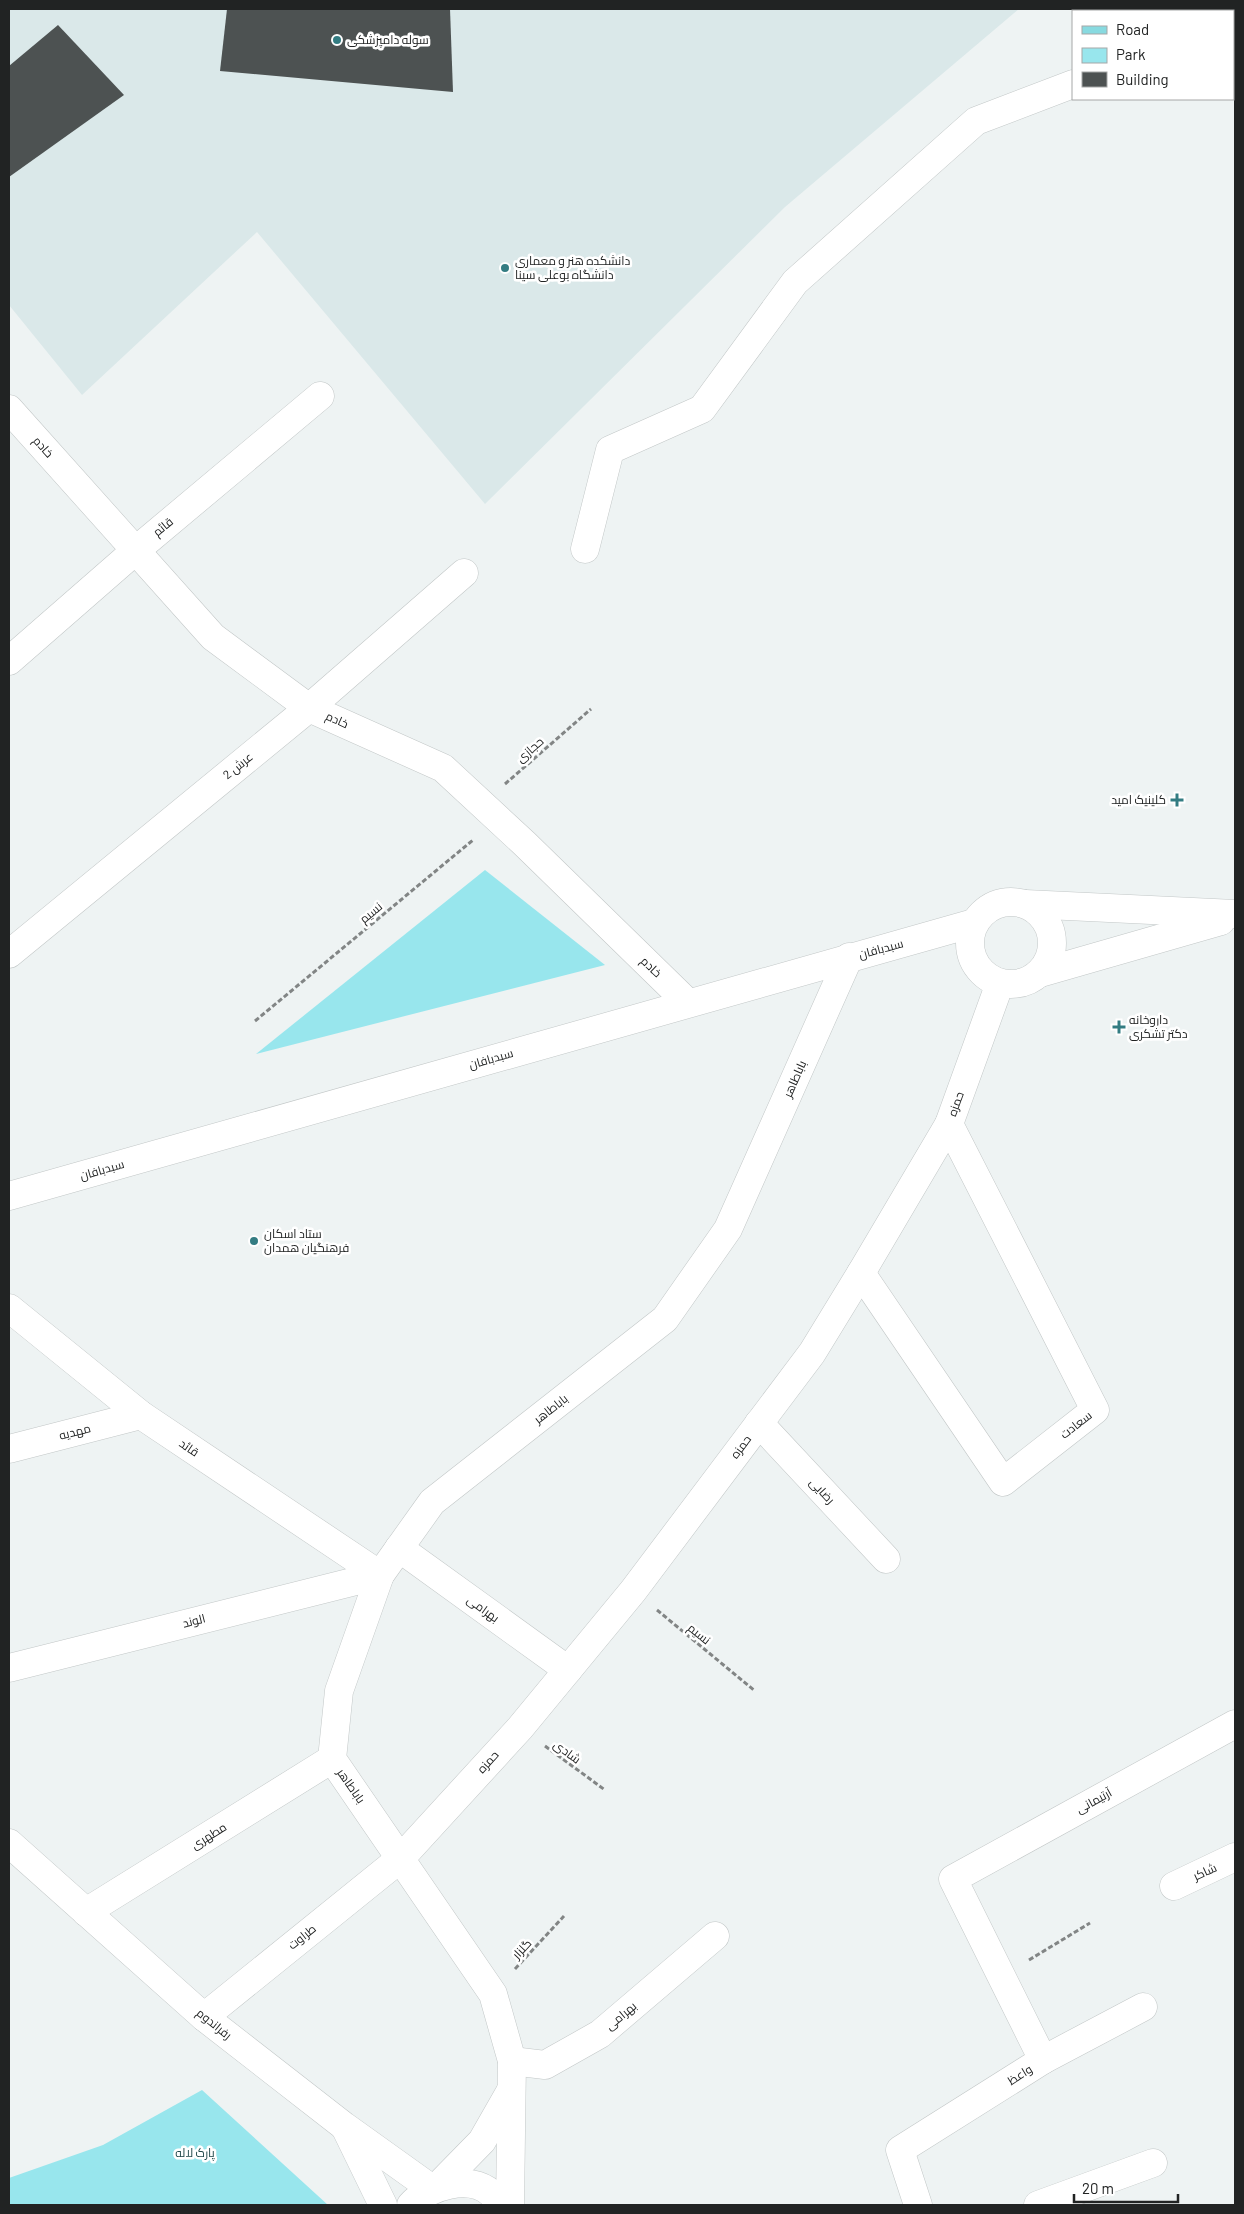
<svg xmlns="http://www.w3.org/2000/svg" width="1244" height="2214" font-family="Barlow,Cairo,sans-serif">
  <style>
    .built { fill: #dae8e9 }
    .green { fill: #98e6ed }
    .building { fill: #4d5252 }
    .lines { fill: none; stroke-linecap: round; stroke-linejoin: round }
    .minor-casing { stroke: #c2c7c7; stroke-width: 29 }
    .major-casing { stroke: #cecfcf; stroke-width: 29 }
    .path { stroke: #828585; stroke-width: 3; stroke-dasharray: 5 2.5; stroke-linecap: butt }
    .minor { stroke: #fff; stroke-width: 28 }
    .major { stroke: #88dae0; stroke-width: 28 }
    .poi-dot { fill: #337c82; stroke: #fff; stroke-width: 2 }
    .labels { text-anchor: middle; stroke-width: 5; stroke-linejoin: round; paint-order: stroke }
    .poi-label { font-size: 12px; fill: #212323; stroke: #fff; text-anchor: start }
    .street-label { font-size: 12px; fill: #212323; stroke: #fff }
    .park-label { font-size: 12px; fill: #22494c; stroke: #fff }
  </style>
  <rect width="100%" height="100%" fill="#eef3f3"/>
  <polygon class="built" points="9,9 1019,9 785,207 485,504 257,232 82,395 9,305"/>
  <g class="green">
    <polygon points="485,870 605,965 256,1054"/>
    <polygon points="202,2090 328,2205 9,2205 9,2178 103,2145"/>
  </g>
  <g class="building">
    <polygon points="227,9 450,9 453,92 220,71"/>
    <polygon points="58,25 124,95 9,177 9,66"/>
  </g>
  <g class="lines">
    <defs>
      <g id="minor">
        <polyline points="1172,11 1175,9"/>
        <polyline points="9,409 213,637 309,708 443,768 525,844 688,1003"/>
        <polyline points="585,549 610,450 702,409 795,282 976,121 1073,84"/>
        <polyline points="9,661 135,551 320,396"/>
        <circle cx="1011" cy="943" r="41"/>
        <polyline points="1025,904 1235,914"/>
        <polyline points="9,954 309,708 464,573"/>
        <polyline points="1040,973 1221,921"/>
        <polyline points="9,1196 974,923"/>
        <polyline points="861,1273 1003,1482 1095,1410 949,1124"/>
        <polyline points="9,1308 141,1415 380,1575"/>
        <polyline points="759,1423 886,1559"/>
        <polyline points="9,1449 141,1415"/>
        <polyline points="399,1548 568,1670"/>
        <polyline points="9,1668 380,1575"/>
        <polyline points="9,1843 204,2017 344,2126 432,2189"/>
        <polyline points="1174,1886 1235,1857"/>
        <polyline points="86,1912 332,1759"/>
        <polyline points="204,2017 401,1858 520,1728 633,1591 812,1353 861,1273 949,1124 1000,983"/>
        <polyline points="1043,2060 1143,2007"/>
        <polyline points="512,2061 545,2065 600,2034 715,1936"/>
        <polyline points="346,2129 383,2205"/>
        <polyline points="437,2187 482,2141 510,2092"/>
        <path d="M411,2205c17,-19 59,-31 80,-12 4,3 7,8 10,12"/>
        <polyline points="510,2205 512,2061 493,1994 332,1759 339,1691 380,1575 432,1502 665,1319 728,1229 849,957"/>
        <polyline points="918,2205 900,2150 1043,2060 953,1879 1235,1724"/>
        <polyline points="1038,2205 1153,2163"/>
      </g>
      <g id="major">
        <polyline points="1192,9 1195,11"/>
        <polyline points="1233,45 1235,47"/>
      </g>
    </defs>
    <use href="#minor" class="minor-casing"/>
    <use href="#major" class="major-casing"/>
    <g class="path">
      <polyline points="505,784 591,709"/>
      <polyline points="255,1021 473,840"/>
      <polyline points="657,1610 755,1691"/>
      <polyline points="545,1746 605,1790"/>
      <polyline points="1029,1960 1090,1923"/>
      <polyline points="515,1969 564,1916"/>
    </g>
    <use href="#minor" class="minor"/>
    <use href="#major" class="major"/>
  </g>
  <g class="poi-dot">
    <circle cx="337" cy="40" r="5"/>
    <circle cx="505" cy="268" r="5"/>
    <path d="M1174.5 792.5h5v5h5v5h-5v5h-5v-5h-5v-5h5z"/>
    <path d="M1116.5 1019.5h5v5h5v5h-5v5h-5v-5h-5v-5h5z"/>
    <circle cx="254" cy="1241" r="5"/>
  </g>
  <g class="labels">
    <g class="poi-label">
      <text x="347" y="44">سوله دامپزشکی</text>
      <text x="515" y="265">دانشکده هنر و معماری<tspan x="515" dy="14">دانشگاه بوعلی سینا</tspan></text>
      <text x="1166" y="804" text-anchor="end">کلینیک امید</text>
      <text x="1129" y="1024">داروخانه<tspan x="1129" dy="14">دکتر تشکری</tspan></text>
      <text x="264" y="1238">ستاد اسکان<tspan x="264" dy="14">فرهنگیان همدان</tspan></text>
    </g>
    <g class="street-label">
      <text transform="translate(43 447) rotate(48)" y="4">خادم</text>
      <text transform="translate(163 527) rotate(-40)" y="4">قائم</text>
      <text transform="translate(337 720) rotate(24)" y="4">خادم</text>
      <text transform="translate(530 750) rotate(-41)" y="4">حجازی</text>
      <text transform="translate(238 766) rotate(-39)" y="4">عرش 2</text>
      <text transform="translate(371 913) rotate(-40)" y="4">نسیم</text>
      <text transform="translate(881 949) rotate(-15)" y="4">سبدبافان</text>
      <text transform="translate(651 967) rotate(44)" y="4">خادم</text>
      <text transform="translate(491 1059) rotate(-16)" y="4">سبدبافان</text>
      <text transform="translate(795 1079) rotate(-66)" y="4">باباطاهر</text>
      <text transform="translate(956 1104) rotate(-70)" y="4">حمزه</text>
      <text transform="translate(102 1170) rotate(-16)" y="4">سبدبافان</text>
      <text transform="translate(551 1409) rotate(-38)" y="4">باباطاهر</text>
      <text transform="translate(1076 1425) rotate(-38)" y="4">سعادت</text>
      <text transform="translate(75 1432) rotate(-14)" y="4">مهدیه</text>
      <text transform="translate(741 1447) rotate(-53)" y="4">حمزه</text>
      <text transform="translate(189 1448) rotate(34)" y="4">قائد</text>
      <text transform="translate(822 1491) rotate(47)" y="4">رضایی</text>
      <text transform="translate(483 1609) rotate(36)" y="4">بهرامی</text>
      <text transform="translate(194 1621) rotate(-14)" y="4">الوند</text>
      <text transform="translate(699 1634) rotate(39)" y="4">نسیم</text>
      <text transform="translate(567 1752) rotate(37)" y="4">شادی</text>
      <text transform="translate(488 1762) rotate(-48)" y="4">حمزه</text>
      <text transform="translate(351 1786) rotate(55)" y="4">باباطاهر</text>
      <text transform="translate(1094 1801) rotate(-29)" y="4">آرتیمانی</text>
      <text transform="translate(209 1836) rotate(-32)" y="4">مطهری</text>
      <text transform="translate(1205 1872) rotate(-25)" y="4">شاکر</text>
      <text transform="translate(302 1937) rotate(-39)" y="4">طراوت</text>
      <text transform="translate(522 1949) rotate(-47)" y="4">گلزار</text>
      <text transform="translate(621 2016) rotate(-40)" y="4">بهرامی</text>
      <text transform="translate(214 2024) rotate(39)" y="4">رفراندوم</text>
      <text transform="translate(1020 2075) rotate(-32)" y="4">واعظ</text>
    </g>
    <g class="park-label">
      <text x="195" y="2157">پارک لاله</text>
    </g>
  </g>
  <rect width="1244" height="2214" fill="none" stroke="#212323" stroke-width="20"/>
  <rect x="1072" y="10" width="162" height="90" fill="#ffffff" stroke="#a6a7a7"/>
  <rect x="1082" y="26" width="25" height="8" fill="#88dae0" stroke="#a6a7a7"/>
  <text x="1116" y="35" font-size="15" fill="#212323">Road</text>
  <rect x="1082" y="48" width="25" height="15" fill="#98e6ed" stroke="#a6a7a7"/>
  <text x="1116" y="60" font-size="15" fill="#212323">Park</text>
  <rect x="1082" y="72" width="25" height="15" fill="#4d5252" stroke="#a6a7a7"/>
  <text x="1116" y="85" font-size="15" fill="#212323">Building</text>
  <path d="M1074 2194v8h104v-8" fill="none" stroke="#212323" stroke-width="2.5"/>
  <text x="1082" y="2194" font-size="15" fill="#212323" stroke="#ffffff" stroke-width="4" paint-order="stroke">20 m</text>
</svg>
